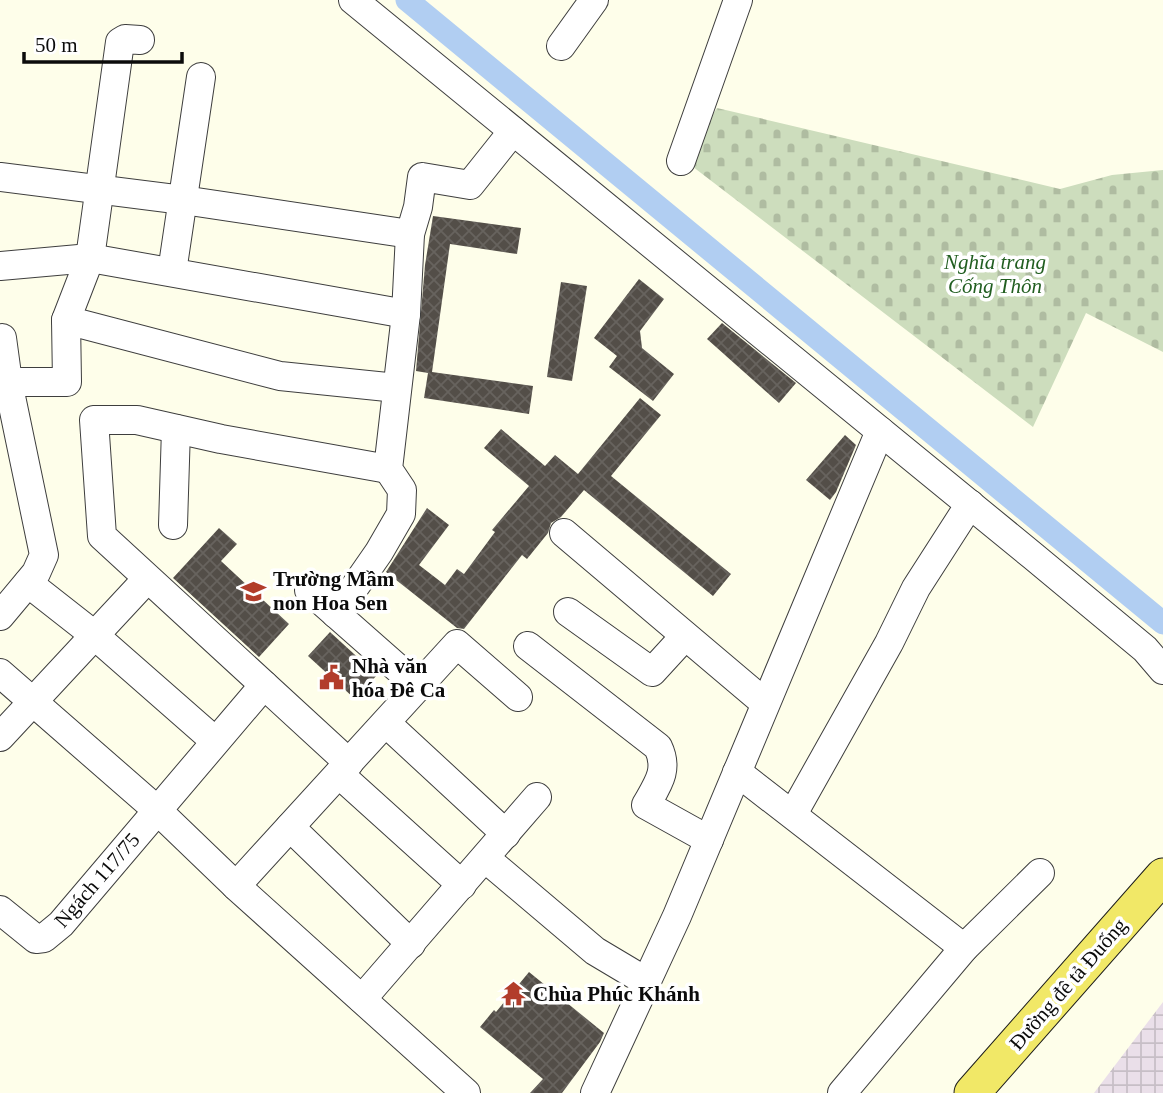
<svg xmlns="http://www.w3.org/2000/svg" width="1163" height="1093" font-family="Georgia,serif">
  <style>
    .industrial { fill: url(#industrial-grid) }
    .cemetery { fill: url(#cemetery-stones) }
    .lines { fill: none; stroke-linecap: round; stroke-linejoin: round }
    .canal { stroke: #b1cef2; stroke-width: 23 }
    .building { fill: url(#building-cross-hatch) }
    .minor-casing { stroke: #3e3e3e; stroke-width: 30 }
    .major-casing { stroke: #1c1c1c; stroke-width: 37 }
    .minor { stroke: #fff; stroke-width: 28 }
    .major { stroke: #f1e867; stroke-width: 35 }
    .labels { text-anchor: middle; stroke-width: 7; stroke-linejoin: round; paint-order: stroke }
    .park-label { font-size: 21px; font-style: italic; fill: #215e20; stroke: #fff }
    .poi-label { font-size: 21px; font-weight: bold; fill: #0b0b0b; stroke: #fff; text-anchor: start }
    .street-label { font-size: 21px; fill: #0b0b0b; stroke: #fff }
  </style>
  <defs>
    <pattern id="industrial-grid" width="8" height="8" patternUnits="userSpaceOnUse" patternTransform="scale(1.75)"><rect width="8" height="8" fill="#eadfe9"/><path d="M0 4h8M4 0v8" fill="none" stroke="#c7bec6"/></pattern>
    <pattern id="cemetery-stones" width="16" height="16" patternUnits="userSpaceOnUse" patternTransform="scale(1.75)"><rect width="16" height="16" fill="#cdddbd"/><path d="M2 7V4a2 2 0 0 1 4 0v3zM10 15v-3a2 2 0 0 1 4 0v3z" fill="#afbca1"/></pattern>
    <pattern id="building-cross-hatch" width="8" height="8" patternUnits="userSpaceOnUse" patternTransform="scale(1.75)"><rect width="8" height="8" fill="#534e48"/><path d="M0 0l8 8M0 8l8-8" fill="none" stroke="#67635e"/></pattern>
  </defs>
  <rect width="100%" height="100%" fill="#fefeea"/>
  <polygon class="industrial" points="1163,1002 1163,1093 1094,1093"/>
  <polygon class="cemetery" points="717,108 1060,189 1112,175 1163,170 1163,352 1086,313 1033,427 684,160"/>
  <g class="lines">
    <polyline class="canal" points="407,0 1163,623"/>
  </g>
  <g class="building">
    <polygon points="433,216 521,228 517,254 450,244 432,372 533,386 529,414 424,398 428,373 416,371 425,265"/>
    <polygon points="639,279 664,299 640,331 642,348 674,374 653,401 609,367 617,356 594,338"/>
    <polygon points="561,282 587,286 572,381 547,377"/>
    <polygon points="722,323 796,383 779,403 707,339"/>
    <polygon points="640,398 661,415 611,476 731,574 713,596 584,490 561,517 551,523 548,533 527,559 522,555 464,629 457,628 386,572 427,508 449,525 419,565 445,585 457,569 464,574 495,532 492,530 529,486 484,448 501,429 545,466 555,455 578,474"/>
    <polygon points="845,435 856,445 836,492 830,500 806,480"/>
    <polygon points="219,528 237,544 221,561 289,624 259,657 173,578"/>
    <polygon points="330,632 377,675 355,699 308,656"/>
    <polygon points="529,972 604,1033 600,1042 562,1093 530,1093 543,1079 480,1027 494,1010 496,1012"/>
  </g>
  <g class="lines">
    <defs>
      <g id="minor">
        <polyline points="353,0 1033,556 1145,649 1163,670"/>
        <polyline points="561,46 594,0"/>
        <polyline points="681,161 738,0"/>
        <polyline points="0,177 183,200 410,234"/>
        <polyline points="0,266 90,258 406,314"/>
        <polyline points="172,272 201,77"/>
        <polyline points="66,320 280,376 397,388"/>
        <polyline points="8,382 67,382 66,320 90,258 120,42 125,39 140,40"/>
        <polyline points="173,525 176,429"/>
        <polyline points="564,533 765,703"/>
        <polyline points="28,583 93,634 215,741"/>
        <polyline points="309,590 419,687"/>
        <polyline points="568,612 652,672 685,636"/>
        <polyline points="336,614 379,552 401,514 402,490 388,469 406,314 410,234 418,207 422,177 470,185 513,131"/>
        <polyline points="0,616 36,573 44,555 8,382 2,338"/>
        <path d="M528,646l130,101c11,23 0,37 -12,58l63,35"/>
        <polyline points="0,673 157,810 236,886 466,1093"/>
        <polyline points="386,723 506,834"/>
        <polyline points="0,737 147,579"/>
        <polyline points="349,763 102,536 94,420 137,420 221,439 388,469"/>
        <polyline points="737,772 964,948"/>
        <polyline points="339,774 462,885"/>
        <polyline points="793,814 889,643 916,588 970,504"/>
        <polyline points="290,827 411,944"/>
        <polyline points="485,858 595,951 647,982"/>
        <polyline points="236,886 457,644 518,697"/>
        <polyline points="0,910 36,939 44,938 61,924 264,685"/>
        <polyline points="362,999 537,797"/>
        <polyline points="595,1093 677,916 880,431"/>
        <polyline points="842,1093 964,948 1040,873"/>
      </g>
      <polyline id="major" points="972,1093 1163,876"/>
    </defs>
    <use href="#minor" class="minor-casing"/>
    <use href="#major" class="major-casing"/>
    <use href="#minor" class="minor"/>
    <use href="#major" class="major"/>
  </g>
  <defs>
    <symbol id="school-bare" viewBox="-9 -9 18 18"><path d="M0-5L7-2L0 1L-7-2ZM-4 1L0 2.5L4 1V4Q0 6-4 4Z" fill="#b23d2b" stroke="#fff" stroke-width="2.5" paint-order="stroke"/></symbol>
    <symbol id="civic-bare" viewBox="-9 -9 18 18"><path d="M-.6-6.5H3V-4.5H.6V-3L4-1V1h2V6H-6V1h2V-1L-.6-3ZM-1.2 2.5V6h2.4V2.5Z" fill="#b23d2b" stroke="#fff" stroke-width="2.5" paint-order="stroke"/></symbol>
    <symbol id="temple-bare" viewBox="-9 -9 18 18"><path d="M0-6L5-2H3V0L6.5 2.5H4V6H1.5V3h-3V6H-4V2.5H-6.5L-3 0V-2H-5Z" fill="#b23d2b" stroke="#fff" stroke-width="2.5" paint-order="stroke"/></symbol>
  </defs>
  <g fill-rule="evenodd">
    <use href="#school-bare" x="236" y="574" width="35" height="35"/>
    <use href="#civic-bare" x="314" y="660" width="35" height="35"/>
    <use href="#temple-bare" x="496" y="976" width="35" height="35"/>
  </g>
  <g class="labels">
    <g class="park-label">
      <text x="995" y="269">Nghĩa trang<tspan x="995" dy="24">Cống Thôn</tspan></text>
    </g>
    <g class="poi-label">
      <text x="273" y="586">Trường Mầm<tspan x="273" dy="24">non Hoa Sen</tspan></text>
      <text x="352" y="673">Nhà văn<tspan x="352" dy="24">hóa Đê Ca</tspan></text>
      <text x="533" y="1001">Chùa Phúc Khánh</text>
    </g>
    <g class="street-label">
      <text transform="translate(97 880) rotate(-49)" y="7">Ngách 117/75</text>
      <text transform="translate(1068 984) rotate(-49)" y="7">Đường đê tả Đuống</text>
    </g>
  </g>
  <path d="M24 52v10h158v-10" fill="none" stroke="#0b0b0b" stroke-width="3.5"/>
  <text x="35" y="52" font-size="21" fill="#0b0b0b" stroke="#ffffff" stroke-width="5" paint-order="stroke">50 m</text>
</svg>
